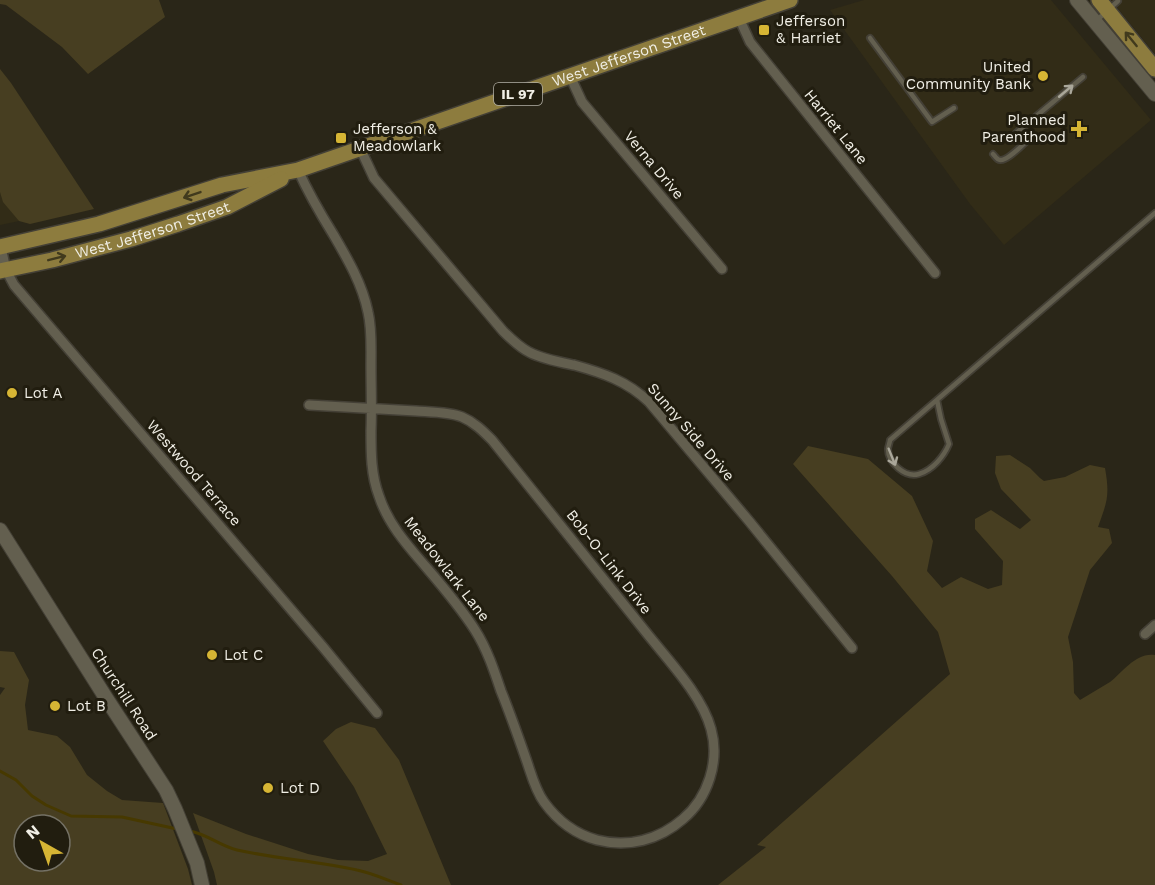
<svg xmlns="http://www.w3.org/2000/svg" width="1155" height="885" font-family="'Work Sans',sans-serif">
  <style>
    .built { fill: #322c17 }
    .green { fill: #473e21; fill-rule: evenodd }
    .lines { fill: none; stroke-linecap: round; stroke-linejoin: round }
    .stream { stroke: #473900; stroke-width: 3 }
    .lane-casing { stroke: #444036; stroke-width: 8 }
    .street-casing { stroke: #444036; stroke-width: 12 }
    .secondary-casing { stroke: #444036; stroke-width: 16 }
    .primary-casing { stroke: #444036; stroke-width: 18 }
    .lane { stroke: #635f4f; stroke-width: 4.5 }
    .street { stroke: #635f4f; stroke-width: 9 }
    .secondary { stroke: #635f4f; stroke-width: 14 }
    .primary { stroke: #8d7c3e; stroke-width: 15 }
    .oneway { stroke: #413a1d }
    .oneway2 { stroke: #aaa79a }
    .poi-dot { fill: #d6b534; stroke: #211d0f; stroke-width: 2 }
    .labels { text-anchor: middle; stroke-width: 6; stroke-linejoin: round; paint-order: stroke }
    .shield { fill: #211d0f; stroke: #b3b0a6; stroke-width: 1.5 }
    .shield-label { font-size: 14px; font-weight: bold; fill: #f1efe6 }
    .poi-label { font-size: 15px; fill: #f1efe6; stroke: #211d0f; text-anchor: start }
    .street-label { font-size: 15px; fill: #f1efe6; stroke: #211d0f }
  </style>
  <rect width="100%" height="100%" fill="#2a2618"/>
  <g class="built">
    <polygon points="864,0 1051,0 1151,120 1004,245 970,204 830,10"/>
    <polygon points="1111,0 1155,0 1155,54"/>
    <polygon points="0,161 19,221 0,225"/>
  </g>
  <g class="green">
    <polygon points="0,0 159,0 165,17 88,74 62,47 6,5 0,4"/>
    <polygon points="0,69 11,83 94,209 30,224 19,221 3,202 0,192"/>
    <path d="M808,446l60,13 44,37 21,45 -6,30 15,17 19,-11 27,12 14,-4 1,-24 -28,-32v-10l16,-9 29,19 11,-9 -30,-31 -6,-16 1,-17 14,-1 20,13 10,10 4,3 21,-4 25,-12 15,3c5,28 2,34 -7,59l11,2 3,14 -22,27 -22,67 5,25 1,31 6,7c10,-6 20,-12 30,-18 13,-10 26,-30 45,-27v230h-437l48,-38 -9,-2 193,-171 -12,-42 -46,-56 -99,-112z"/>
    <path d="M0,651l14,1 15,28 -4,25 3,25 29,6 13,11 17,28 20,16 15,9 41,3 25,66 4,16h-192v-190l5,-7 -5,-1zM24,825h36v36h-36z"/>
    <polygon points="351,722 375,728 399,760 451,885 217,885 214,872 193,813 246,834 308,854 338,860 368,861 387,854 354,787 323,741 336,729"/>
  </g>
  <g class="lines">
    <g class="stream">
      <polyline points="0,771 16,780 32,796 46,805 71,816 122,817 177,829"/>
      <path d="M190,831c17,3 30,15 47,19 40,9 80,11 120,20 15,3 30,10 44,15"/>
    </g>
    <defs>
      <g id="lane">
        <polyline points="1096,21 1118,1"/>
        <polyline points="870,38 932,122 954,108"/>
        <polyline points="1016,133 1083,77"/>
        <path d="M993,154c2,2 4,6 7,6 7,1 20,-13 25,-17"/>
        <path d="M937,400l4,19 8,25c-5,12 -16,26 -30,30 -14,4 -31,-11 -31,-25 0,-2 2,-7 2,-9l265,-227"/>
      </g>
      <g id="street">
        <polyline points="739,18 750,42 935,273"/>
        <polyline points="570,76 582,102 722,269"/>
        <path d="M360,148l14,30 129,153c8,8 16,16 26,21 13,7 30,10 45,13 29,8 53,16 75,37l100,119 103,127"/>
        <path d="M298,170c10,22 22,43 35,64 14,24 29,49 35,78 4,17 3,35 3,53 0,22 1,44 0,66 0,22 0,44 8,65 9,28 29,50 47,71 18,21 35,41 49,63 12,19 19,40 26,61 9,22 17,45 25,68 5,14 9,31 18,43 13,18 31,32 53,38 31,8 62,0 86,-21 25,-21 37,-58 28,-90 -9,-34 -44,-70 -66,-98 -51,-64 -102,-128 -153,-191 -9,-9 -18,-18 -30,-23 -12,-5 -32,-5 -46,-6 -36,-2 -72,-4 -107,-6"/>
        <polyline points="1,247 6,270 14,285 323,647 377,713"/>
        <polyline points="1145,634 1155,625"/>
      </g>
      <g id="secondary">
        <polyline points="1077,0 1155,94"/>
        <polyline points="0,530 106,698 166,790 175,809 197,863 202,885"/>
      </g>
      <g id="primary">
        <polyline points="1099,0 1155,69"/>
        <path id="s1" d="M0,247l99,-23 123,-39 76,-15 492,-170"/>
        <path id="s2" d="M0,271l52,-11 79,-21 47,-15 49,-17 54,-28"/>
      </g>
    </defs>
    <use href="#lane" class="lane-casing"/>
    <use href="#street" class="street-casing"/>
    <use href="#secondary" class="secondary-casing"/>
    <use href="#primary" class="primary-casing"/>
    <use href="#lane" class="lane"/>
    <use href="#street" class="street"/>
    <use href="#secondary" class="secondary"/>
    <use href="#primary" class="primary"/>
  </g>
  <defs><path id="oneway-shaft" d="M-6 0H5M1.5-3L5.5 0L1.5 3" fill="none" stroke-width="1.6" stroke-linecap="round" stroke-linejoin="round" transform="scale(1.5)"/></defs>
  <g class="oneway">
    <use href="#oneway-shaft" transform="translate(1131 39) rotate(-129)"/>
    <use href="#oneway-shaft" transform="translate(192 195) rotate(161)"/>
    <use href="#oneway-shaft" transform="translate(57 258) rotate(-14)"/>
  </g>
  <g class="oneway2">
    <use href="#oneway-shaft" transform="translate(1066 91) rotate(-40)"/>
    <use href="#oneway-shaft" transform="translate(892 457) rotate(68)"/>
  </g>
  <g class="poi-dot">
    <rect x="758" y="24" width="12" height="12" rx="3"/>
    <circle cx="1043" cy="76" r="6"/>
    <path d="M1076 120h6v6h6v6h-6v6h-6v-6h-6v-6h6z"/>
    <rect x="335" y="132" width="12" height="12" rx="3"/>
    <circle cx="12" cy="393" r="6"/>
    <circle cx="212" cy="655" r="6"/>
    <circle cx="55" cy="706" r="6"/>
    <circle cx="268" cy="788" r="6"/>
  </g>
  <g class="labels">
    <rect class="shield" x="494" y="83" width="48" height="22" rx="4.5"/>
    <g class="shield-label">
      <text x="518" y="99">IL 97</text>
    </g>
    <g class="poi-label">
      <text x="776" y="26">Jefferson<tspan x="776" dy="17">&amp; Harriet</tspan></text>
      <text x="1031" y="72" text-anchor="end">United<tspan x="1031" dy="17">Community Bank</tspan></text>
      <text x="1066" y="125" text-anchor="end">Planned<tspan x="1066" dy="17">Parenthood</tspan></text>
      <text x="353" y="134">Jefferson &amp;<tspan x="353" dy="17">Meadowlark</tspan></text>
      <text x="24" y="398">Lot A</text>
      <text x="224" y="660">Lot C</text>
      <text x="67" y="711">Lot B</text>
      <text x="280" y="793">Lot D</text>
    </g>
    <g class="street-label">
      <text dy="5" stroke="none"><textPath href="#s1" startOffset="658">West Jefferson Street</textPath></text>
      <text transform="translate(836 127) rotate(51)" y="5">Harriet Lane</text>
      <text transform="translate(654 165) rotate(50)" y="5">Verna Drive</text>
      <text dy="5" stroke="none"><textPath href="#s2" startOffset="158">West Jefferson Street</textPath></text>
      <text transform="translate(691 432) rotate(49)" y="5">Sunny Side Drive</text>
      <text transform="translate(194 473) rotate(49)" y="5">Westwood Terrace</text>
      <text transform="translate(609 562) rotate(52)" y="5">Bob-O-Link Drive</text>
      <text transform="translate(447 569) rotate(52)" y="5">Meadowlark Lane</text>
      <text transform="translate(124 694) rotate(57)" y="5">Churchill Road</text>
    </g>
  </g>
  <g transform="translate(42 843) rotate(320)"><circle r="28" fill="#211d0f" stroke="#747165" stroke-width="1.5"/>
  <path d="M0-4.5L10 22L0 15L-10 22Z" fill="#d6b534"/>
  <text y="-9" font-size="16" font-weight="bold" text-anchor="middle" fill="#f1efe6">N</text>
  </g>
</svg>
